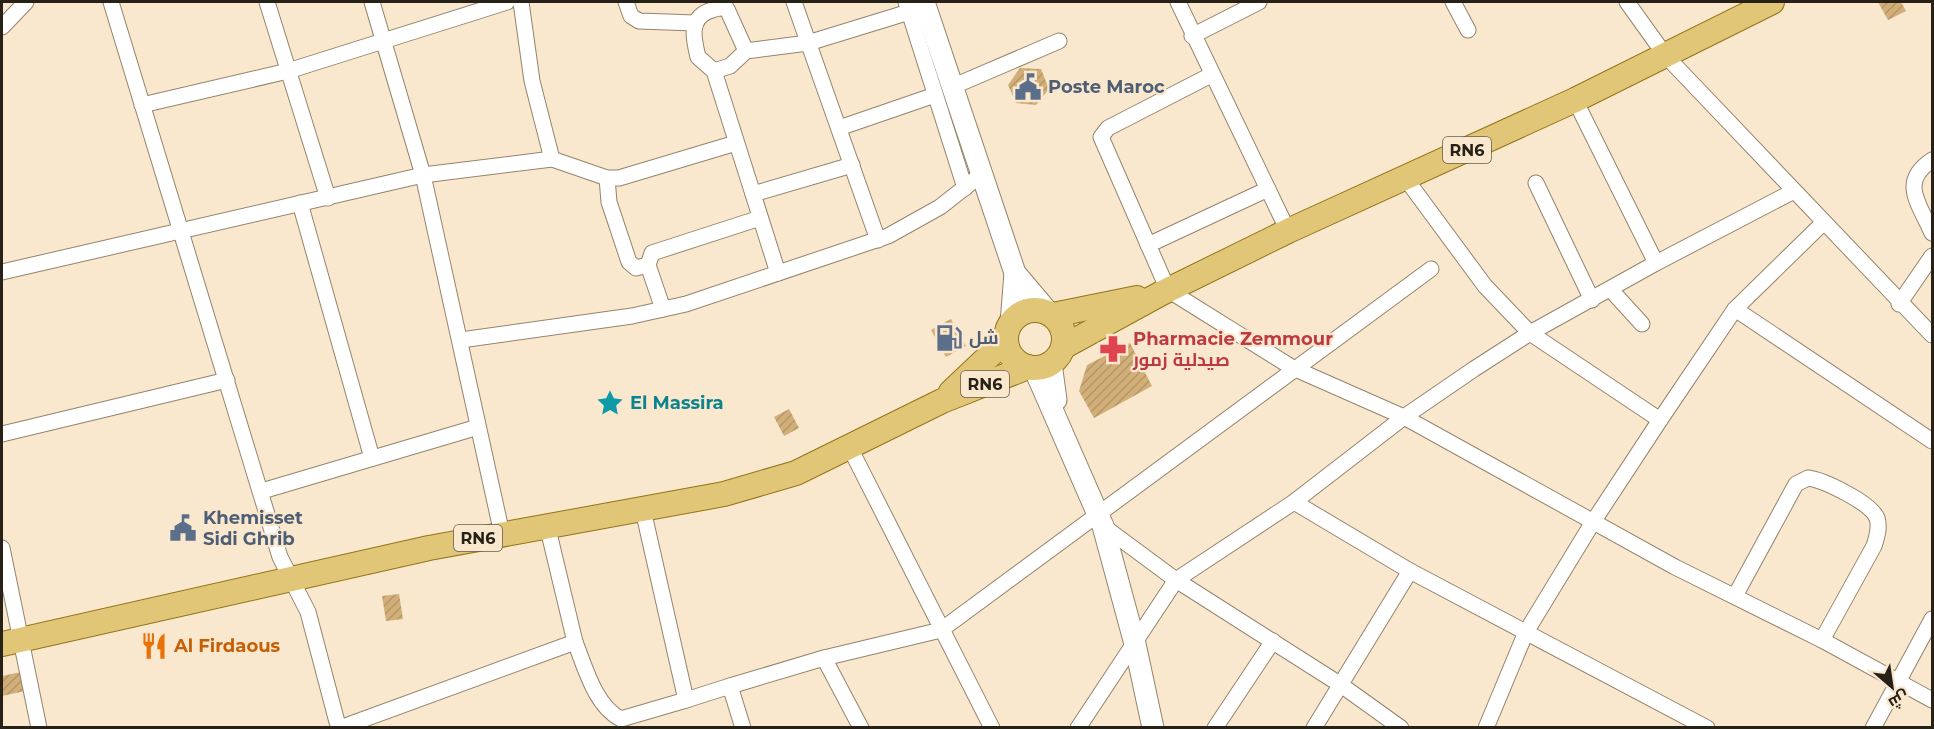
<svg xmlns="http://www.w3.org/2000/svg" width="1934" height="729" font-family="Montserrat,Cairo,sans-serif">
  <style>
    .building { fill: url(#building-hatch) }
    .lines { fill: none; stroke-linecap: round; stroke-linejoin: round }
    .minor-casing { stroke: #94846c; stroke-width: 17 }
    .secondary-casing { stroke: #94846c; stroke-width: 23 }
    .primary-casing { stroke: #927419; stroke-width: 26 }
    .minor { stroke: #fff; stroke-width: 15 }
    .secondary { stroke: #fff; stroke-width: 21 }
    .primary { stroke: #e0c676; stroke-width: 24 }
    .labels { text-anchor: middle; stroke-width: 4.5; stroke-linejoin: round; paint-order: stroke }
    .shield { fill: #f9e8cd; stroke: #675d4e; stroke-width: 1.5 }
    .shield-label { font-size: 16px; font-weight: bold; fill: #282118 }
    .service-label { font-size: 18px; font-weight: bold; fill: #4e5e75; stroke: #f9e8cd; text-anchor: start }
    .health-label { font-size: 18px; font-weight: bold; fill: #be3a42; stroke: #f9e8cd; text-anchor: start }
    .culture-label { font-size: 18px; font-weight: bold; fill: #0d838f; stroke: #f9e8cd; text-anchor: start }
    .food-label { font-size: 18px; font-weight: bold; fill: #c56008; stroke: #f9e8cd; text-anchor: start }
  </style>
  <defs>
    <pattern id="building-hatch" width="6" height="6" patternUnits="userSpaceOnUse" patternTransform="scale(1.5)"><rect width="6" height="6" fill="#d2af78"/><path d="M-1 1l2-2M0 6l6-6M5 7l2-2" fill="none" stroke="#b49667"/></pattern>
  </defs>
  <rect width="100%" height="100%" fill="#f9e8cd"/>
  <g class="building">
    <polygon points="1878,2 1901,2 1906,11 1888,20"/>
    <polygon points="1020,68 1041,69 1049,89 1036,105 1016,103 1008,85"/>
    <polygon points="951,319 966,346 946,357 931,330"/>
    <polygon points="1130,343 1152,386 1094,418 1079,391 1087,365"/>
    <polygon points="789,409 799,428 784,436 774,417"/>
    <polygon points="399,594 403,619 386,621 382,596"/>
    <polygon points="26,671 30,690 2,696 2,676"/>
  </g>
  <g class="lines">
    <defs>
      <g id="minor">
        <polyline points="111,2 280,557 308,612 337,722"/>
        <polyline points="267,2 328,198"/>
        <polyline points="372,2 423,175 502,534"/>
        <polyline points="521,2 532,81 552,159"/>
        <polyline points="626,2 631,16 639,21 695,23"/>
        <polyline points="794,2 878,240"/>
        <polyline points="906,2 965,188"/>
        <polyline points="1178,2 1288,231"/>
        <polyline points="1453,2 1468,30"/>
        <polyline points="1627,2 1665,55 1932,335"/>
        <polyline points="2,27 26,2"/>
        <polyline points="1192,36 1259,2"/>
        <path d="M746,51l-19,-42c-7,-3 -12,0 -18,2 -21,8 -15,29 -11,46l16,14 64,202"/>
        <polyline points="714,71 730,66 746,51 808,43 909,12 924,2"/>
        <polyline points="1211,75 1108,128 1101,137 1168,290 1293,368 1404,417 1675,567 1822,640 1932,700"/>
        <polyline points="954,86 1059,41"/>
        <polyline points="1575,100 1656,263"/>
        <polyline points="142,105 288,71 507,2"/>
        <polyline points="839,128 935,95"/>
        <path d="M1932,160c-33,22 -13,43 0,73"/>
        <polyline points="607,178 609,202 629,262 636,268 648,265"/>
        <polyline points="1406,179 1485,286 1530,333 1660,420"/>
        <polyline points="1536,183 1592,300"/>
        <polyline points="753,194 852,165"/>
        <polyline points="300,203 372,458"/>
        <polyline points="1148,245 1268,189"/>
        <polyline points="2,272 423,175 552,159 607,178 619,178 736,143"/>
        <polyline points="1611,290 1642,324"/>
        <polyline points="1899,304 1932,256"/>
        <polyline points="663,309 648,265 652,253 760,218"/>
        <polyline points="1735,309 1932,441"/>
        <polyline points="461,340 632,316 686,304 888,236 940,207 982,174"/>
        <polyline points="2,434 227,380"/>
        <polyline points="850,448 992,728"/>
        <polyline points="262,491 478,427"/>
        <polyline points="1294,502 1410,571 1707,728"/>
        <polyline points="1103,526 1176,580 1341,685 1401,728"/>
        <polyline points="2,548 39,728"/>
        <path d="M1735,596l61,-112 12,-6c16,2 63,25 69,40 3,9 0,19 -3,28l-52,94"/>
        <path d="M575,642c10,25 20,64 46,77l65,-19 -43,-190"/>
        <polyline points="824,658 861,728"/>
        <polyline points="730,686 824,658 941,630 1431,269"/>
        <polyline points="686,700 730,686 743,728"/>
        <polyline points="348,725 575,642 547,525"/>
        <polyline points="1078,728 1176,580 1294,502 1404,417 1474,369 1530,333 1656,263 1792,192"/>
        <polyline points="1215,728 1273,641"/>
        <polyline points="1314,728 1410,571"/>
        <polyline points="1486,728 1526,632 1593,522 1660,420 1735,309 1823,223"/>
        <polyline points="1873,728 1932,619"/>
      </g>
      <g id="secondary">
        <polyline points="924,2 1015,273 1048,312"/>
        <polyline points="1011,323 1015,273"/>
        <polyline points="1051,363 1056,400"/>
        <polyline points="1034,368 1103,526 1135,644 1153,728"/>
      </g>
      <g id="primary">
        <circle cx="1035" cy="339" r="29"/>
        <polyline points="1053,315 1137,298"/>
        <polyline points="1063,347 1160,294 1288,231 1575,100 1772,2"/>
        <polyline points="951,392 1006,340"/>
        <polyline points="2,644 429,548 724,494 796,473 942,401 1028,367"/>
      </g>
    </defs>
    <use href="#minor" class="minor-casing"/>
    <use href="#secondary" class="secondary-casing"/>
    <use href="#primary" class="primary-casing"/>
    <use href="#minor" class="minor"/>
    <use href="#secondary" class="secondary"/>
    <use href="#primary" class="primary"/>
  </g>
  <defs>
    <symbol id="civic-bare" viewBox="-9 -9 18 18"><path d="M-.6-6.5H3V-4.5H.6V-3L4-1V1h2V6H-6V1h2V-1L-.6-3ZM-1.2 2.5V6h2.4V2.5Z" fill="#5c6f8a" stroke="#f9e8cd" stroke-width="2.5" paint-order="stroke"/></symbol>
    <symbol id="fuel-bare" viewBox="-9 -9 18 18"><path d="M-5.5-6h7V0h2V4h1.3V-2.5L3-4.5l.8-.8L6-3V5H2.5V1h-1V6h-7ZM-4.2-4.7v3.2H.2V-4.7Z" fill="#5c6f8a" stroke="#f9e8cd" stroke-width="2.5" paint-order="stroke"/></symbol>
    <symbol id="pharmacy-bare" viewBox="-9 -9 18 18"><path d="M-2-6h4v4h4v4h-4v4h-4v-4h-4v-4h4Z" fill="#e0444e" stroke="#f9e8cd" stroke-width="2.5" paint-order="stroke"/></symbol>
    <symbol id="sight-bare" viewBox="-9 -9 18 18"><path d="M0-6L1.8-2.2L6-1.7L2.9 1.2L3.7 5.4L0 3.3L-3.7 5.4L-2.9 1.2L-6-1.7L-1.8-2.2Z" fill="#0f9aa8" stroke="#f9e8cd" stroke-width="2.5" paint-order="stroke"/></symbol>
    <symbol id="restaurant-bare" viewBox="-9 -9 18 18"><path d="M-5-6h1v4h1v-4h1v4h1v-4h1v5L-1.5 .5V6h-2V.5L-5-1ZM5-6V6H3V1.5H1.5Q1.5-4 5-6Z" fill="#e8710a" stroke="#f9e8cd" stroke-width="2.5" paint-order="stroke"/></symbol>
  </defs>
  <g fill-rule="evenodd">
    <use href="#civic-bare" x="1009" y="68" width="38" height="38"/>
    <use href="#fuel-bare" x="930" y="319" width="38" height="38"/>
    <use href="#pharmacy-bare" x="1094" y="330" width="38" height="38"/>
    <use href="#sight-bare" x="591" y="384" width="38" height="38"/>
    <use href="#civic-bare" x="164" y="509" width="38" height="38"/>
    <use href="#restaurant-bare" x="135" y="627" width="38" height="38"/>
  </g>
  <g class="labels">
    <g class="shield">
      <rect x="1443" y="137" width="48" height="26" rx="4.5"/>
      <rect x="961" y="371" width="48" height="26" rx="4.5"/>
      <rect x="454" y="525" width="48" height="26" rx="4.5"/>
    </g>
    <g class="shield-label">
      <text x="1467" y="156">RN6</text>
      <text x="985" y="390">RN6</text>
      <text x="478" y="544">RN6</text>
    </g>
    <g class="service-label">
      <text x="1048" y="93">Poste Maroc</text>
      <text x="969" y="344">شل</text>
      <text x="203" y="524">Khemisset<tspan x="203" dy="21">Sidi Ghrib</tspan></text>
    </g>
    <g class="health-label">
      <text x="1133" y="345">Pharmacie Zemmour<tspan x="1133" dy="21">صيدلية زمور</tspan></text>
    </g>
    <g class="culture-label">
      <text x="630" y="409">El Massira</text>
    </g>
    <g class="food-label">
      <text x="174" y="652">Al Firdaous</text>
    </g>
  </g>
  <rect width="1934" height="729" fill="none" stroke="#282118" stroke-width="6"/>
  <g transform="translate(1892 687) rotate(151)" stroke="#f9e8cd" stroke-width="4.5" paint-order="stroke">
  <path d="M0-4.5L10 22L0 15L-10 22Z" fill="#282118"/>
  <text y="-9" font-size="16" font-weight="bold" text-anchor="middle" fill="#282118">ش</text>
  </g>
</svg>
